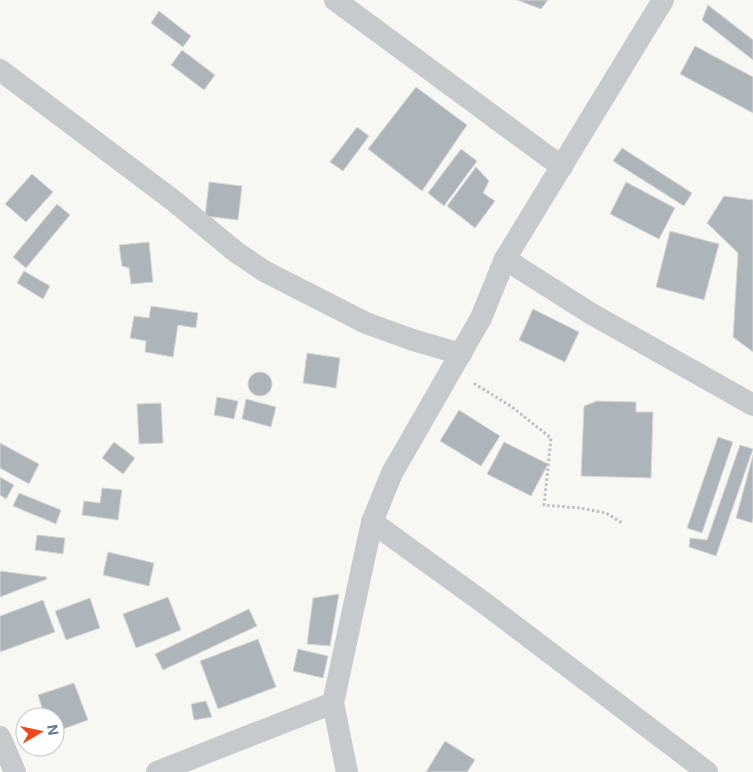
<svg xmlns="http://www.w3.org/2000/svg" width="753" height="772" font-family="Inter,sans-serif">
  <style>
    .building { fill: #adb5bb; stroke: #d8d8d6 }
    .lines { fill: none; stroke-linecap: round; stroke-linejoin: round }
    .path { stroke: #bdc0c2; stroke-width: 3; stroke-dasharray: 2.5 2.5; stroke-linecap: butt }
    .minor { stroke: #c6cacd; stroke-width: 22 }
  </style>
  <rect width="100%" height="100%" fill="#f7f7f3"/>
  <g class="building">
    <polygon points="517,0 548,0 541,9"/>
    <polygon points="708,5 753,40 753,60 702,20"/>
    <polygon points="159,11 191,36 183,47 151,23"/>
    <polygon points="695,46 753,77 753,113 680,74"/>
    <polygon points="182,50 215,75 204,90 171,65"/>
    <polygon points="416,87 467,125 422,191 368,149"/>
    <polygon points="357,127 369,136 343,171 330,162"/>
    <polygon points="622,148 692,193 684,206 613,161"/>
    <polygon points="461,149 477,161 444,206 428,193"/>
    <polygon points="476,167 489,181 483,193 495,201 475,228 447,206"/>
    <polygon points="32,174 53,192 26,222 5,204"/>
    <polygon points="209,182 242,186 238,220 205,216"/>
    <polygon points="626,182 675,208 659,239 610,214"/>
    <polygon points="724,196 753,200 753,352 733,337 738,253 707,223"/>
    <polygon points="57,204 70,215 26,268 13,257"/>
    <polygon points="670,231 719,244 704,300 656,287"/>
    <polygon points="149,242 153,282 131,284 129,268 122,266 119,245"/>
    <polygon points="24,271 50,286 43,299 17,283"/>
    <polygon points="151,306 198,313 196,328 178,325 173,357 145,352 146,341 130,338 134,316 149,318"/>
    <polygon points="533,309 579,332 565,362 519,340"/>
    <polygon points="307,353 340,358 336,388 303,383"/>
    <circle cx="260" cy="384" r="12"/>
    <polygon points="217,397 238,401 234,419 214,415"/>
    <polygon points="246,399 276,407 271,427 242,419"/>
    <polygon points="597,401 636,402 636,412 653,412 651,478 581,476 584,406"/>
    <polygon points="161,403 163,443 139,444 137,404"/>
    <polygon points="459,410 500,436 481,466 440,441"/>
    <polygon points="718,437 733,442 702,533 687,528"/>
    <polygon points="114,442 135,458 123,474 102,458"/>
    <polygon points="504,442 548,464 531,496 487,474"/>
    <polygon points="0,443 39,464 29,484 0,468"/>
    <polygon points="740,445 753,449 716,556 689,547 690,538 707,540"/>
    <polygon points="753,455 753,518 752,523 736,518"/>
    <polygon points="0,477 14,485 6,499 0,495"/>
    <polygon points="102,488 122,490 118,520 82,515 84,501 100,503"/>
    <polygon points="19,493 61,510 56,524 13,506"/>
    <polygon points="37,535 65,538 63,554 35,550"/>
    <polygon points="108,552 154,563 149,586 103,575"/>
    <polygon points="0,571 46,577 47,579 0,597"/>
    <polygon points="339,594 330,646 307,644 313,598"/>
    <polygon points="168,597 181,630 136,648 123,614"/>
    <polygon points="90,598 100,628 66,640 55,611"/>
    <polygon points="43,600 55,632 0,652 0,616"/>
    <polygon points="249,609 257,626 163,670 155,654"/>
    <polygon points="258,639 276,687 218,709 200,661"/>
    <polygon points="298,649 328,656 323,678 293,671"/>
    <polygon points="74,683 88,720 55,732 55,717 45,717 38,695"/>
    <polygon points="206,701 212,717 194,720 191,704"/>
    <polygon points="445,741 475,760 467,772 426,772"/>
  </g>
  <g class="lines">
    <polyline class="path" points="475,383 475,384 512,407 551,438 544,505 580,508 606,513 622,523"/>
    <g class="minor">
      <polyline points="335,0 562,167"/>
      <polyline points="0,70 174,201 236,252 264,271 366,323 413,340 461,354"/>
      <polyline points="505,259 590,313 753,405"/>
      <polyline points="372,522 487,605 707,772"/>
      <polyline points="0,737 15,772"/>
      <polyline points="157,772 333,703"/>
      <polyline points="347,772 333,703 372,522 392,473 481,318 505,259 663,0"/>
    </g>
  </g>
  <g transform="translate(40 732) rotate(81)"><circle r="24" fill="#ffffff" stroke="#c1c9cf"/>
  <path d="M0-4L9 19L0 12L-9 19Z" fill="#ed491d"/>
  <text y="-8" font-size="14" font-weight="bold" text-anchor="middle" fill="#647786">N</text>
  </g>
</svg>
